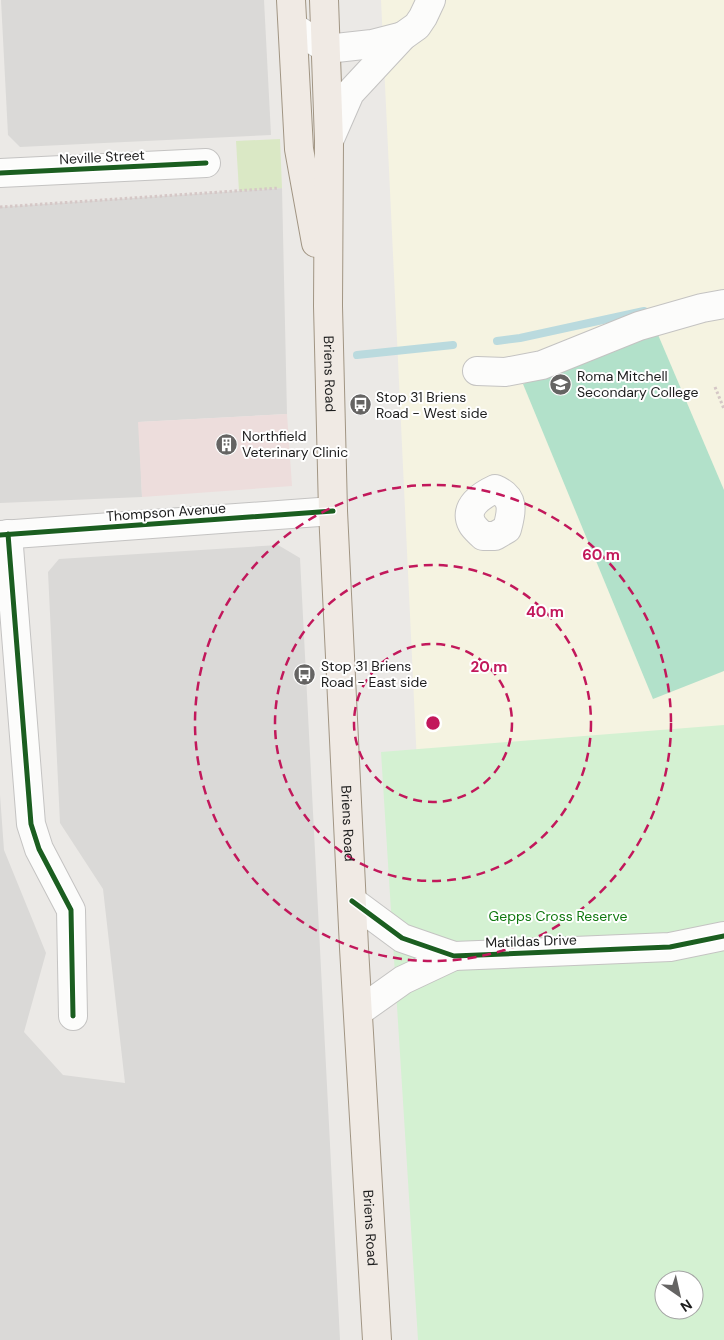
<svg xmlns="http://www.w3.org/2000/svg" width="724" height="1340" font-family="'DM Sans',sans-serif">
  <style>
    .residential { fill: #dad9d7 }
    .commercial { fill: #eddddc }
    .education { fill: #f5f3e1 }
    .grass { fill: #dae8c5 }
    .park { fill: #d4f1d2; fill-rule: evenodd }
    .pitch { fill: #b2e1ca }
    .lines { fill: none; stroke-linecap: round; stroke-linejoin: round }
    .stream { stroke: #badade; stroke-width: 8 }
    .minor-casing { stroke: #c4c3c2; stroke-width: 30 }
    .major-casing { stroke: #a19583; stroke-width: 30 }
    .path { stroke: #d5c7c6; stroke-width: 3; stroke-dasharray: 2.5 2.5; stroke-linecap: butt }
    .minor { stroke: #fcfcfb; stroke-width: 28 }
    .major { stroke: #f0eae4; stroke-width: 28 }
    .cycleway-casing { stroke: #fff; stroke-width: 8 }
    .cycleway { stroke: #1b5e20; stroke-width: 5 }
    .ring { fill: none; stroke: #c2185b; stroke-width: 2.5; stroke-dasharray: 9 6 }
    .labels { text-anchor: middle; stroke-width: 4; stroke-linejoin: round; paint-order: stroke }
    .street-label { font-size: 14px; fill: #1d1d1d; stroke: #fff }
    .poi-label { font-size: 14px; fill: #1d1d1d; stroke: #fff; text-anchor: start }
    .park-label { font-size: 14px; fill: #0f780f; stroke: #fff }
    .centre { fill: #c2185b; stroke: #fff; stroke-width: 2.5 }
    .ring-label { font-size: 15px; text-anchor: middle; font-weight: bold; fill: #c2185b; stroke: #fff; stroke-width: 4; stroke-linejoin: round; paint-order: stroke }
  </style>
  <rect width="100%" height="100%" fill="#ebe9e6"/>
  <g class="residential">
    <polygon points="1,0 264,0 271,135 20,147 8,135"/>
    <polygon points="282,188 287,414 139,422 142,497 0,503 0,207"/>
    <polygon points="278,545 300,558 340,1340 0,1340 0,795 4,850 46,953 24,1032 63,1075 125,1083 103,889 60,823 48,572 59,559"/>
  </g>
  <polygon class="commercial" points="287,414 292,486 142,497 138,422"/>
  <polygon class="education" points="381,0 724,0 724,768 420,827"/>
  <polygon class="grass" points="280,139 282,188 239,191 236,141"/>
  <path class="park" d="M724,725v615h-306l-37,-588zM664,1280h30v30h-30z"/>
  <polygon class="pitch" points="656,330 724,490 724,671 653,699 523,384"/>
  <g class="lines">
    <g class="stream">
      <polyline points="497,341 520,338 644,311"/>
      <polyline points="357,355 453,345"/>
    </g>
    <defs>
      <g id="minor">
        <polyline points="293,27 327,49 372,44 403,36"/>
        <polyline points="329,141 350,93 403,36 417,26 423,17 431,0"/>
        <polyline points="0,173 206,163"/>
        <polyline points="477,371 505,372 542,365 639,326 702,308 724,304"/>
        <path d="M495,489c20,8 17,22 12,40l-12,7h-12c-4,-4 -9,-8 -11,-12 -9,-17 10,-29 23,-35z"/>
        <polyline points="8,534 31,824 39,849 71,910 73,1016"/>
        <polyline points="0,535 333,511"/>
        <polyline points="352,901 402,938 454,956 670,947 724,936"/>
        <polyline points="358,1012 403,980 454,956"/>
      </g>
      <g id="major">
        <polyline points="291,0 299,149 316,243"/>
        <path id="s1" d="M324,0l5,141 -1,165 5,205 21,437 23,392"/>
      </g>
    </defs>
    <use href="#minor" class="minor-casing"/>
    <use href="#major" class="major-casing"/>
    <g class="path">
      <polyline points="0,207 279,188"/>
      <polyline points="715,387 724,409"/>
    </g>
    <use href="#minor" class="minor"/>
    <use href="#major" class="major"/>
    <defs>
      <g id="cycleway">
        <polyline points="0,173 206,163"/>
        <polyline points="8,534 31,824 39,849 71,910 73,1016"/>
        <polyline points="0,535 333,511"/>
        <polyline points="352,901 402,938 454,956 670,947 724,936"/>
      </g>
    </defs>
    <use href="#cycleway" class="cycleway-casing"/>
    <use href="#cycleway" class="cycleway"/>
  </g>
  <g class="ring">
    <circle cx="433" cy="723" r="79"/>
    <circle cx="433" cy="723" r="158"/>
    <circle cx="433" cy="723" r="238"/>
  </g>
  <defs>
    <symbol id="school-disc" viewBox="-11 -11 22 22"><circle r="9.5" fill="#656463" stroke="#fff"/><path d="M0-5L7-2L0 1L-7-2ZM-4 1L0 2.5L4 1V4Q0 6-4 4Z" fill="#fff"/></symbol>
    <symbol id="bus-disc" viewBox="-11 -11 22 22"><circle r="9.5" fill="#656463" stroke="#fff"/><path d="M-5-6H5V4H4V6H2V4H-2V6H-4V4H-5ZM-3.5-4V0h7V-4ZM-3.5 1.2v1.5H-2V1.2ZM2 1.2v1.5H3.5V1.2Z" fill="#fff"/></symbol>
    <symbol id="building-disc" viewBox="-11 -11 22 22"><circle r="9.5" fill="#656463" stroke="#fff"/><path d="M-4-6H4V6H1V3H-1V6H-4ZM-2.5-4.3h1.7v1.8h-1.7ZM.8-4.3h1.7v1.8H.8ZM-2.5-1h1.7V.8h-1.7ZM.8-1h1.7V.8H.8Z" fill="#fff"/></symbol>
  </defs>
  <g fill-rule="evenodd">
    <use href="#school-disc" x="548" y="372" width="25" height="25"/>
    <use href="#bus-disc" x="348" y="392" width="25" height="25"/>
    <use href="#building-disc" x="214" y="432" width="25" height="25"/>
    <use href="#bus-disc" x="292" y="662" width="25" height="25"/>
  </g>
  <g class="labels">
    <g class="street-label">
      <text transform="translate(102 157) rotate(-3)" y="5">Neville Street</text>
      <text dy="5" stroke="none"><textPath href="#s1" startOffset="374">Briens Road</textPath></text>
      <text transform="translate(166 512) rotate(-4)" y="5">Thompson Avenue</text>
      <text dy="5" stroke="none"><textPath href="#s1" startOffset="824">Briens Road</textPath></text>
      <text transform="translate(531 941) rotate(-2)" y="5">Matildas Drive</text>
      <text dy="5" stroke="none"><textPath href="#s1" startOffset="1229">Briens Road</textPath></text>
    </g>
    <g class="poi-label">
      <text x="577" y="381">Roma Mitchell<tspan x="577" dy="16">Secondary College</tspan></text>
      <text x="376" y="402">Stop 31 Briens<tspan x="376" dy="16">Road - West side</tspan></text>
      <text x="242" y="441">Northfield<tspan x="242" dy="16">Veterinary Clinic</tspan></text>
      <text x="321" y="671">Stop 31 Briens<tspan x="321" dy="16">Road - East side</tspan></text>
    </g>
    <g class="park-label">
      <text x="558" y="921">Gepps Cross Reserve</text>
    </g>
  </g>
  <circle cx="433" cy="723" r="8" class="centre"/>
  <g class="ring-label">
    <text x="601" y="560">60 m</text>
    <text x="545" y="617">40 m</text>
    <text x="489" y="672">20 m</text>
  </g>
  <g transform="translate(679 1295) rotate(146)"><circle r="24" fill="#ffffff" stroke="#a5a5a5"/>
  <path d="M0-4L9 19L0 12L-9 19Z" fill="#656463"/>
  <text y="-8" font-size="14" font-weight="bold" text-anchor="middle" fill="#1d1d1d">N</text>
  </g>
</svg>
